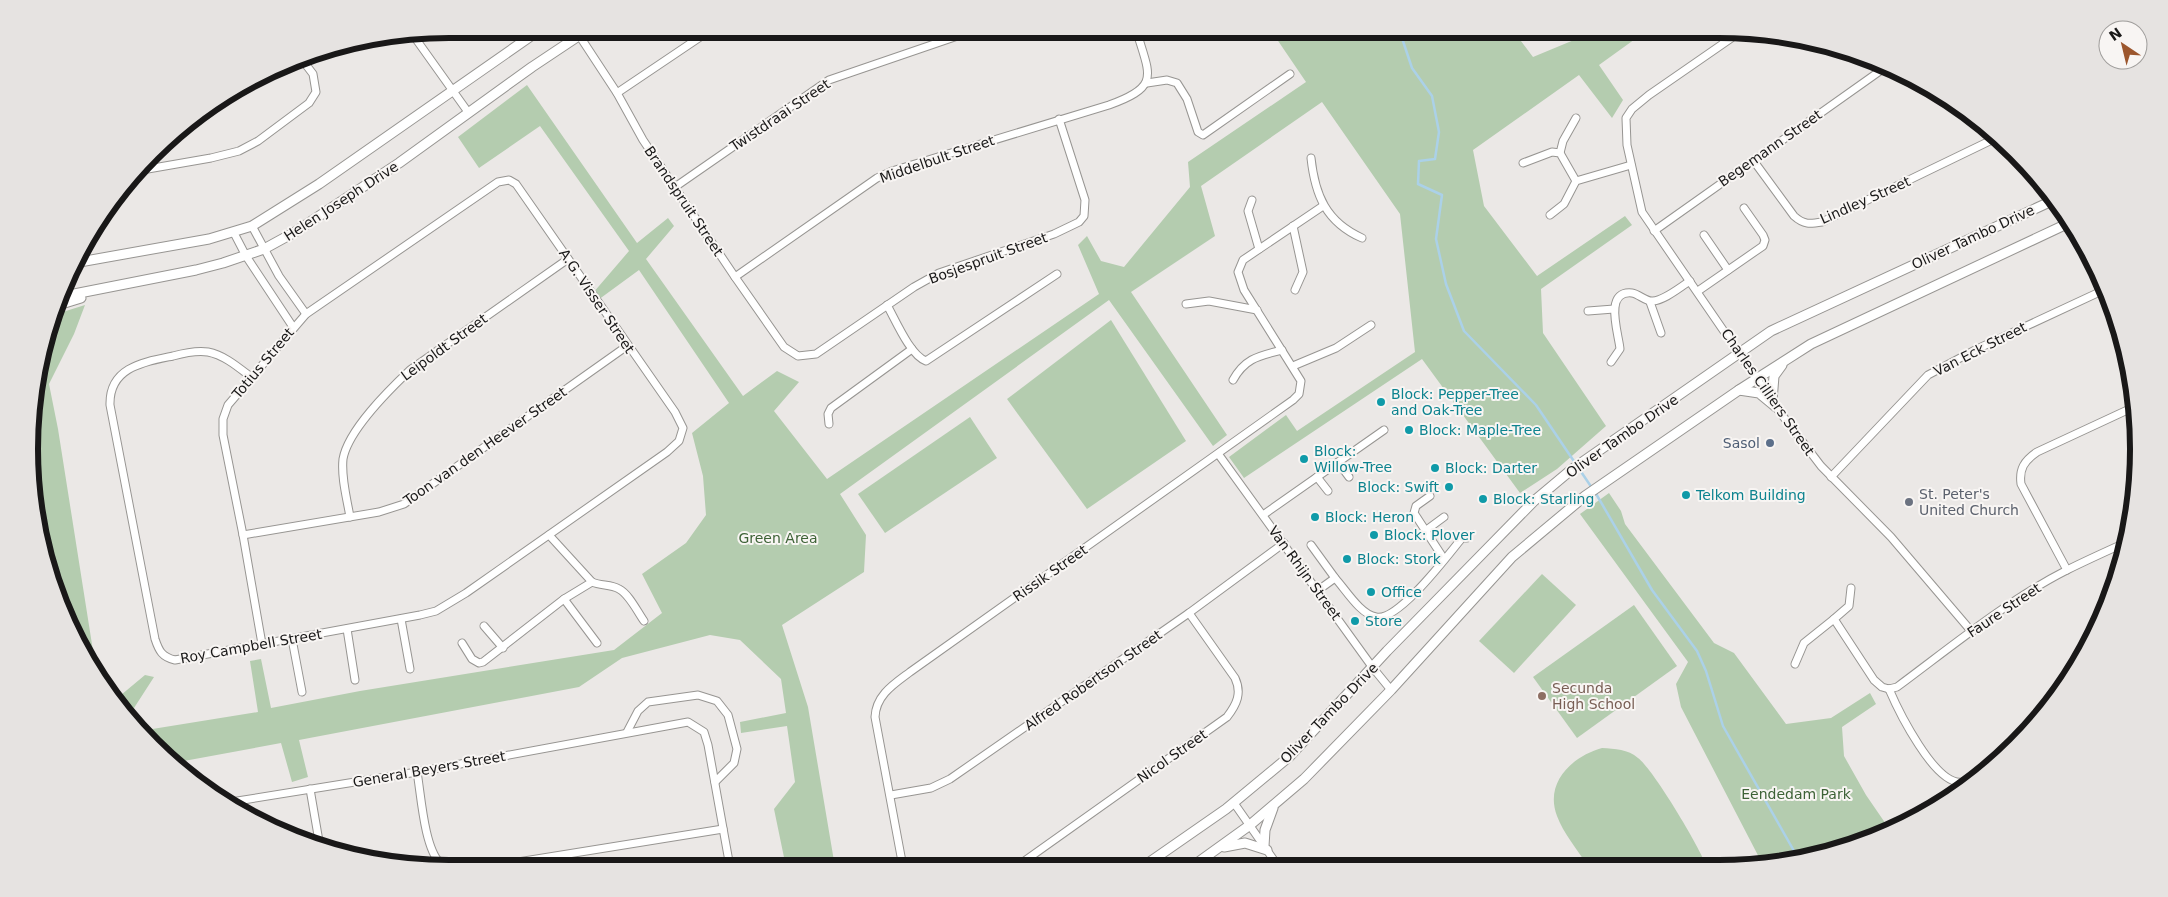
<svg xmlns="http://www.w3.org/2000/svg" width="2168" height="897" font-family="'DejaVu Sans',sans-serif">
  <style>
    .green { fill: #b4ccaf }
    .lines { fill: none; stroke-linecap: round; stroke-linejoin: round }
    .stream { stroke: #abd1e8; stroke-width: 2.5 }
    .minor-casing { stroke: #979592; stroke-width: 9 }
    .tertiary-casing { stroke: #979592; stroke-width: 11 }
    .minor { stroke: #fff; stroke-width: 7 }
    .tertiary { stroke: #fff; stroke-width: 9 }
    .culture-dot { fill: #0f9aa8; stroke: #f8f5f3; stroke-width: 2 }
    .service-dot { fill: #5c6f8a; stroke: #f8f5f3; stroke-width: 2 }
    .worship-dot { fill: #6b7280; stroke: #f8f5f3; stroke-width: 2 }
    .education-dot { fill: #8d6e63; stroke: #f8f5f3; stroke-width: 2 }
    .labels { text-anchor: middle; stroke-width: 4; stroke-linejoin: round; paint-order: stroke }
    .street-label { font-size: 14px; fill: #191818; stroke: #f8f5f3 }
    .culture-label { font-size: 14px; fill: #0d838f; stroke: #f8f5f3; text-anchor: start }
    .service-label { font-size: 14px; fill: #4e5e75; stroke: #f8f5f3; text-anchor: end }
    .worship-label { font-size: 14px; fill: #5b616d; stroke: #f8f5f3; text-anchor: start }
    .park-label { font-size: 14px; fill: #3d6236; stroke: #f8f5f3 }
    .education-label { font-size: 14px; fill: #785e54; stroke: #f8f5f3; text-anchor: start }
    .rim { fill: none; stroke: #191818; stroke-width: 6 }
  </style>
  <rect width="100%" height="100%" fill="#ebe8e6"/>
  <g class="green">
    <polygon points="1270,29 1512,29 1533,57 1586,35 1595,29 1649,29 1599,65 1623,100 1612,118 1579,75 1473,150 1484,206 1537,276 1625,216 1632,225 1541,289 1543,333 1606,426 1557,469 1520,493 1422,359 1244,478 1229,457 1286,415 1297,431 1415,352 1400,214 1322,102 1201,186 1215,236 1131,292 1227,435 1213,446 1109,300 840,494 866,535 864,572 782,625 808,707 835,867 786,867 774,809 795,782 787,726 741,733 740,722 786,713 781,679 740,640 710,635 622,658 579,687 299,740 308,777 292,782 281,743 173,763 140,731 258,712 250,661 261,659 271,708 360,691 614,650 662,613 642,574 686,543 706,515 703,476 692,433 729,403 639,270 598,300 593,293 629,251 540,126 479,168 458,137 527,85 637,243 668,218 674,226 646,259 743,396 777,371 799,382 774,411 827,479 1099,294 1078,245 1087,236 1101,261 1124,267 1190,187 1188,162 1306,82"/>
    <polygon points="85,305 74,334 49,384 58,429 97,676 85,659 37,530 32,393 50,316"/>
    <polygon points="1111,320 1186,441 1087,509 1007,399"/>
    <polygon points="970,417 997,458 885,533 858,494"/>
    <polygon points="1609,493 1621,511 1625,524 1714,643 1734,653 1786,724 1831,718 1870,693 1876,704 1842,727 1844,756 1866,795 1890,830 1880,836 1775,865 1763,865 1681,707 1676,684 1688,662 1580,514"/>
    <polygon points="1542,574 1576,605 1514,673 1479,641"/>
    <polygon points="1634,605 1677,666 1577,738 1533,677"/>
    <polygon points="145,675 154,677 134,708 137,729 115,700"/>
    <path d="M1602,748c13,1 26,1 36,10 15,11 61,88 68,107h-119c-9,-15 -24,-32 -30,-49 -13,-34 16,-60 45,-68z"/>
  </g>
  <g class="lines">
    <g class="stream">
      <polyline points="1399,29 1412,68 1432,96 1439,132 1435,159 1419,161 1418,184 1442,195 1436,239 1446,284 1464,331 1536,405 1592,488"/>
      <polyline points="1595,492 1652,590 1697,651 1706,671 1723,726 1798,858"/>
    </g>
    <defs>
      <g id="minor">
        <polyline points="575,29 617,93 643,140 735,277 784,347 798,356 816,354 914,287 939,273 1054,234 1079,222 1084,216 1085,200 1059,119"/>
        <polyline points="1740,32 1649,95 1632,109 1626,118 1627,145 1642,212 1776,407 1821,466 1891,537 1972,632"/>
        <polyline points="413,35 468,112"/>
        <polyline points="1147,83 1167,80 1177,83 1187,99 1198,132 1203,135 1290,74"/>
        <polyline points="617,93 712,29"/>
        <polyline points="1560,153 1563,141 1576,118"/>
        <path d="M1311,158c4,37 15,64 51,80"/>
        <path d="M1753,160l41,56c10,9 16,8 28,6l178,-86"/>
        <polyline points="1523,163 1552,152 1560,153 1576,181"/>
        <polyline points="142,170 211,158 239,151 258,141 309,103 316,92 313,74 300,57"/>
        <polyline points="675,187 829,80 978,29"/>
        <polyline points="1252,200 1248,211 1259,249"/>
        <polyline points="1550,215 1564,204 1576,181 1631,165"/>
        <polyline points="252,226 279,276 306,314"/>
        <polyline points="1293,226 1303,272 1295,290"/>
        <polyline points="1654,231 1887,66"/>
        <polyline points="234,233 246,256 293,327"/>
        <polyline points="1704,235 1728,270"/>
        <path d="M735,277l142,-99 15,-7 217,-66c53,-19 40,-30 27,-76"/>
        <polyline points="1698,291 1763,246 1765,240 1763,235 1744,208"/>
        <polyline points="1650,302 1661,333"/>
        <polyline points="1186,304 1209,301 1257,310"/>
        <path d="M887,305c9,16 23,50 39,56l131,-87"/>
        <polyline points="1588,311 1614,309"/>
        <path d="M1611,362l9,-13c-1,-14 -17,-59 12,-56 7,1 14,9 21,8 12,-1 27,-14 37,-20"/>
        <polyline points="1293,366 1336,348 1371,325"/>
        <path d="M251,377c-13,-10 -27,-22 -43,-25 -12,-2 -24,1 -35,4 -29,6 -64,11 -63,49l45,234c4,12 7,18 20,21l245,-45 16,-4 30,-18 201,-141 12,-11 4,-13 -8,-16 -159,-228 -7,-4 -11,2 -192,132 -78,91 -5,14v16l20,100 19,109"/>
        <path d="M1233,380c12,-22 26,-24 49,-30"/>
        <polyline points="829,424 828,414 831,408 912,349"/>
        <polyline points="1219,455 1373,668 1391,690"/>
        <polyline points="1338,462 1349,477"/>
        <polyline points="1317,477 1328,491"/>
        <polyline points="1831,477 1928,375 1977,349 2106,289"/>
        <polyline points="1430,496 1416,506 1414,513 1444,559"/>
        <polyline points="1263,515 1384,430"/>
        <path d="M350,517c-3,-18 -9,-39 -7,-58 5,-29 46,-69 67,-89l158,-111"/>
        <polyline points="1425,531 1444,517"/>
        <polyline points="243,535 379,512 404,504 627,346"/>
        <path d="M549,535l43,47c9,4 19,2 27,7 10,5 18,22 25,32"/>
        <polyline points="1311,545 1335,578"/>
        <path d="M2067,570l-46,-86c-2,-15 3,-23 16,-32l99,-46"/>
        <polyline points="1851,588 1849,606 1834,619 1874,680 1882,687 1889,689"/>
        <path d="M1317,591l18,-13c11,12 25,36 41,39 22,5 72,-62 86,-79h5"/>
        <polyline points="564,599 597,643"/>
        <polyline points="401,619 410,669"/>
        <polyline points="484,626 503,648"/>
        <polyline points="347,629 355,680"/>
        <polyline points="292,639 302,692"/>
        <polyline points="462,643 472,659 479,663 483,662 564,599 592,582"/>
        <polyline points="1795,664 1804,643 1834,619"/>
        <path d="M1889,689l8,-2c54,-40 111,-87 170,-117 20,-10 40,-19 60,-28"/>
        <path d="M1889,689c9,21 46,97 73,93 15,-3 30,-19 42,-27"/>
        <polyline points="627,732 638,711 648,702 698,695 717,701 728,715 737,749 734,763 715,782"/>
        <path d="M417,772c4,22 7,75 23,91 3,2 7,4 10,5"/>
        <polyline points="310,789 320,847"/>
        <polyline points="891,795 931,788 950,779 1189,613 1284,543"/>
        <polyline points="231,802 417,772 688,722 704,732 708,745 730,867"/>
        <polyline points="1234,803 1278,866"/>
        <path d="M903,867l-28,-150c1,-22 19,-33 35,-45l383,-272 6,-6 2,-13 -57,-91 -6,-18 5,-12 80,-54"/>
        <path d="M1016,867l211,-150c10,-13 15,-24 8,-39l-46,-65"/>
        <polyline points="481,868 723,829"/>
      </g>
      <g id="tertiary">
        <polyline points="74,263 209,239 252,226 319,184 541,29"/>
        <polyline points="59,297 196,270 223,263 264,249 295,232 399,163 532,67 589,29"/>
        <polyline points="55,306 81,298"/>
        <polyline points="1739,390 1759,393 1776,407"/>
        <polyline points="1772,401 1774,376 1782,365"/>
        <polyline points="1264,846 1265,830 1273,808"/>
        <polyline points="1224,847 1245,843 1267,850"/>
        <polyline points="1144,866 1226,809 1290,756 1387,651 1534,501 1571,470 1771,331 2056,199"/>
        <polyline points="1193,866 1250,825 1304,779 1391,690 1512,557 1585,496 1739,390 1811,344 2071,222"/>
      </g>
    </defs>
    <use href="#minor" class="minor-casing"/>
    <use href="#tertiary" class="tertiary-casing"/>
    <use href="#minor" class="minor"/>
    <use href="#tertiary" class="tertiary"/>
  </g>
  <g class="culture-dot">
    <circle cx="1381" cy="402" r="5"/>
    <circle cx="1409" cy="430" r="5"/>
    <circle cx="1304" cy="459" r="5"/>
    <circle cx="1435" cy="468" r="5"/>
    <circle cx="1449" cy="487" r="5"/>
    <circle cx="1686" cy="495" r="5"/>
    <circle cx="1483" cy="499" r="5"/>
    <circle cx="1315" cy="517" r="5"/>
    <circle cx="1374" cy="535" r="5"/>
    <circle cx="1347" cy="559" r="5"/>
    <circle cx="1371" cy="592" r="5"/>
    <circle cx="1355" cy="621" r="5"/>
  </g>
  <circle class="service-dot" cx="1770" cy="443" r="5"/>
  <circle class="worship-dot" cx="1909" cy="502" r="5"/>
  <circle class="education-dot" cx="1542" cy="696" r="5"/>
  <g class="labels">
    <g class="street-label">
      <text transform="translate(780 115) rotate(-34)" y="5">Twistdraai Street</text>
      <text transform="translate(1770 148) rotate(-35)" y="5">Begemann Street</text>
      <text transform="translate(937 159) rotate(-19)" y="5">Middelbult Street</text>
      <text transform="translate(1865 200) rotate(-24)" y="5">Lindley Street</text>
      <text transform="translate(341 201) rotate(-33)" y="5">Helen Joseph Drive</text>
      <text transform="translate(684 201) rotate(56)" y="5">Brandspruit Street</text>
      <text transform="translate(1973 237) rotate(-25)" y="5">Oliver Tambo Drive</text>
      <text transform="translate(988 258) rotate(-20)" y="5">Bosjespruit Street</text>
      <text transform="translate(597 301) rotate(56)" y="5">A.G. Visser Street</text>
      <text transform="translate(444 347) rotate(-36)" y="5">Leipoldt Street</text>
      <text transform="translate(1980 349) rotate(-27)" y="5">Van Eck Street</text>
      <text transform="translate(263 363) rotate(-50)" y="5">Totius Street</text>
      <text transform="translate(1768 392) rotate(55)" y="5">Charles Cilliers Street</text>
      <text transform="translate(1622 436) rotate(-35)" y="5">Oliver Tambo Drive</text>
      <text transform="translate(485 446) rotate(-35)" y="5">Toon van den Heever Street</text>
      <text transform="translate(1050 573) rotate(-35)" y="5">Rissik Street</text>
      <text transform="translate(1305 573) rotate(54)" y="5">Van Rhijn Street</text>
      <text transform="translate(2004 610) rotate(-34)" y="5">Faure Street</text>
      <text transform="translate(251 646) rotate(-10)" y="5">Roy Campbell Street</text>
      <text transform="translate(1093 680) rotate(-35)" y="5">Alfred Robertson Street</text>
      <text transform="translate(1329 713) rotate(-46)" y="5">Oliver Tambo Drive</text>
      <text transform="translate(1172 756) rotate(-35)" y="5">Nicol Street</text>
      <text transform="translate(429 769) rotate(-10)" y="5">General Beyers Street</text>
    </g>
    <g class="culture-label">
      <text x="1391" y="399">Block: Pepper-Tree<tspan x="1391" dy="16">and Oak-Tree</tspan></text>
      <text x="1419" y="435">Block: Maple-Tree</text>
      <text x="1314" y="456">Block:<tspan x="1314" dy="16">Willow-Tree</tspan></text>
      <text x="1445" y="473">Block: Darter</text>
      <text x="1439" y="492" text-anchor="end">Block: Swift</text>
      <text x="1696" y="500">Telkom Building</text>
      <text x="1493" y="504">Block: Starling</text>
      <text x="1325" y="522">Block: Heron</text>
      <text x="1384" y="540">Block: Plover</text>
      <text x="1357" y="564">Block: Stork</text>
      <text x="1381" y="597">Office</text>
      <text x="1365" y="626">Store</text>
    </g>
    <g class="service-label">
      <text x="1760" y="448">Sasol</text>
    </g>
    <g class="worship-label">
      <text x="1919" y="499">St. Peter's<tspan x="1919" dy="16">United Church</tspan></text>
    </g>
    <g class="park-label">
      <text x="778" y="543">Green Area</text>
      <text x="1796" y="799">Eendedam Park</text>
    </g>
    <g class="education-label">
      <text x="1552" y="693">Secunda<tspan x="1552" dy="16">High School</tspan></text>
    </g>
  </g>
  <path d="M0 0H2168V897H0ZM449 38H1719A411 411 0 0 1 2130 449V449A411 411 0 0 1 1719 860H449A411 411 0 0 1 38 449V449A411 411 0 0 1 449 38Z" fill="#e6e3e1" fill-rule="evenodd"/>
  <path class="rim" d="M449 38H1719A411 411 0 0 1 2130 449V449A411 411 0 0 1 1719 860H449A411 411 0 0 1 38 449V449A411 411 0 0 1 449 38Z"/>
  <g transform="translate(2123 45) rotate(325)"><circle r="24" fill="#f8f5f3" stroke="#9f9d9b"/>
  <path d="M0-4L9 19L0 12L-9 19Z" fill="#9c562d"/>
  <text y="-8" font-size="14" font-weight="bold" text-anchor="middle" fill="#191818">N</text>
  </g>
</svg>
